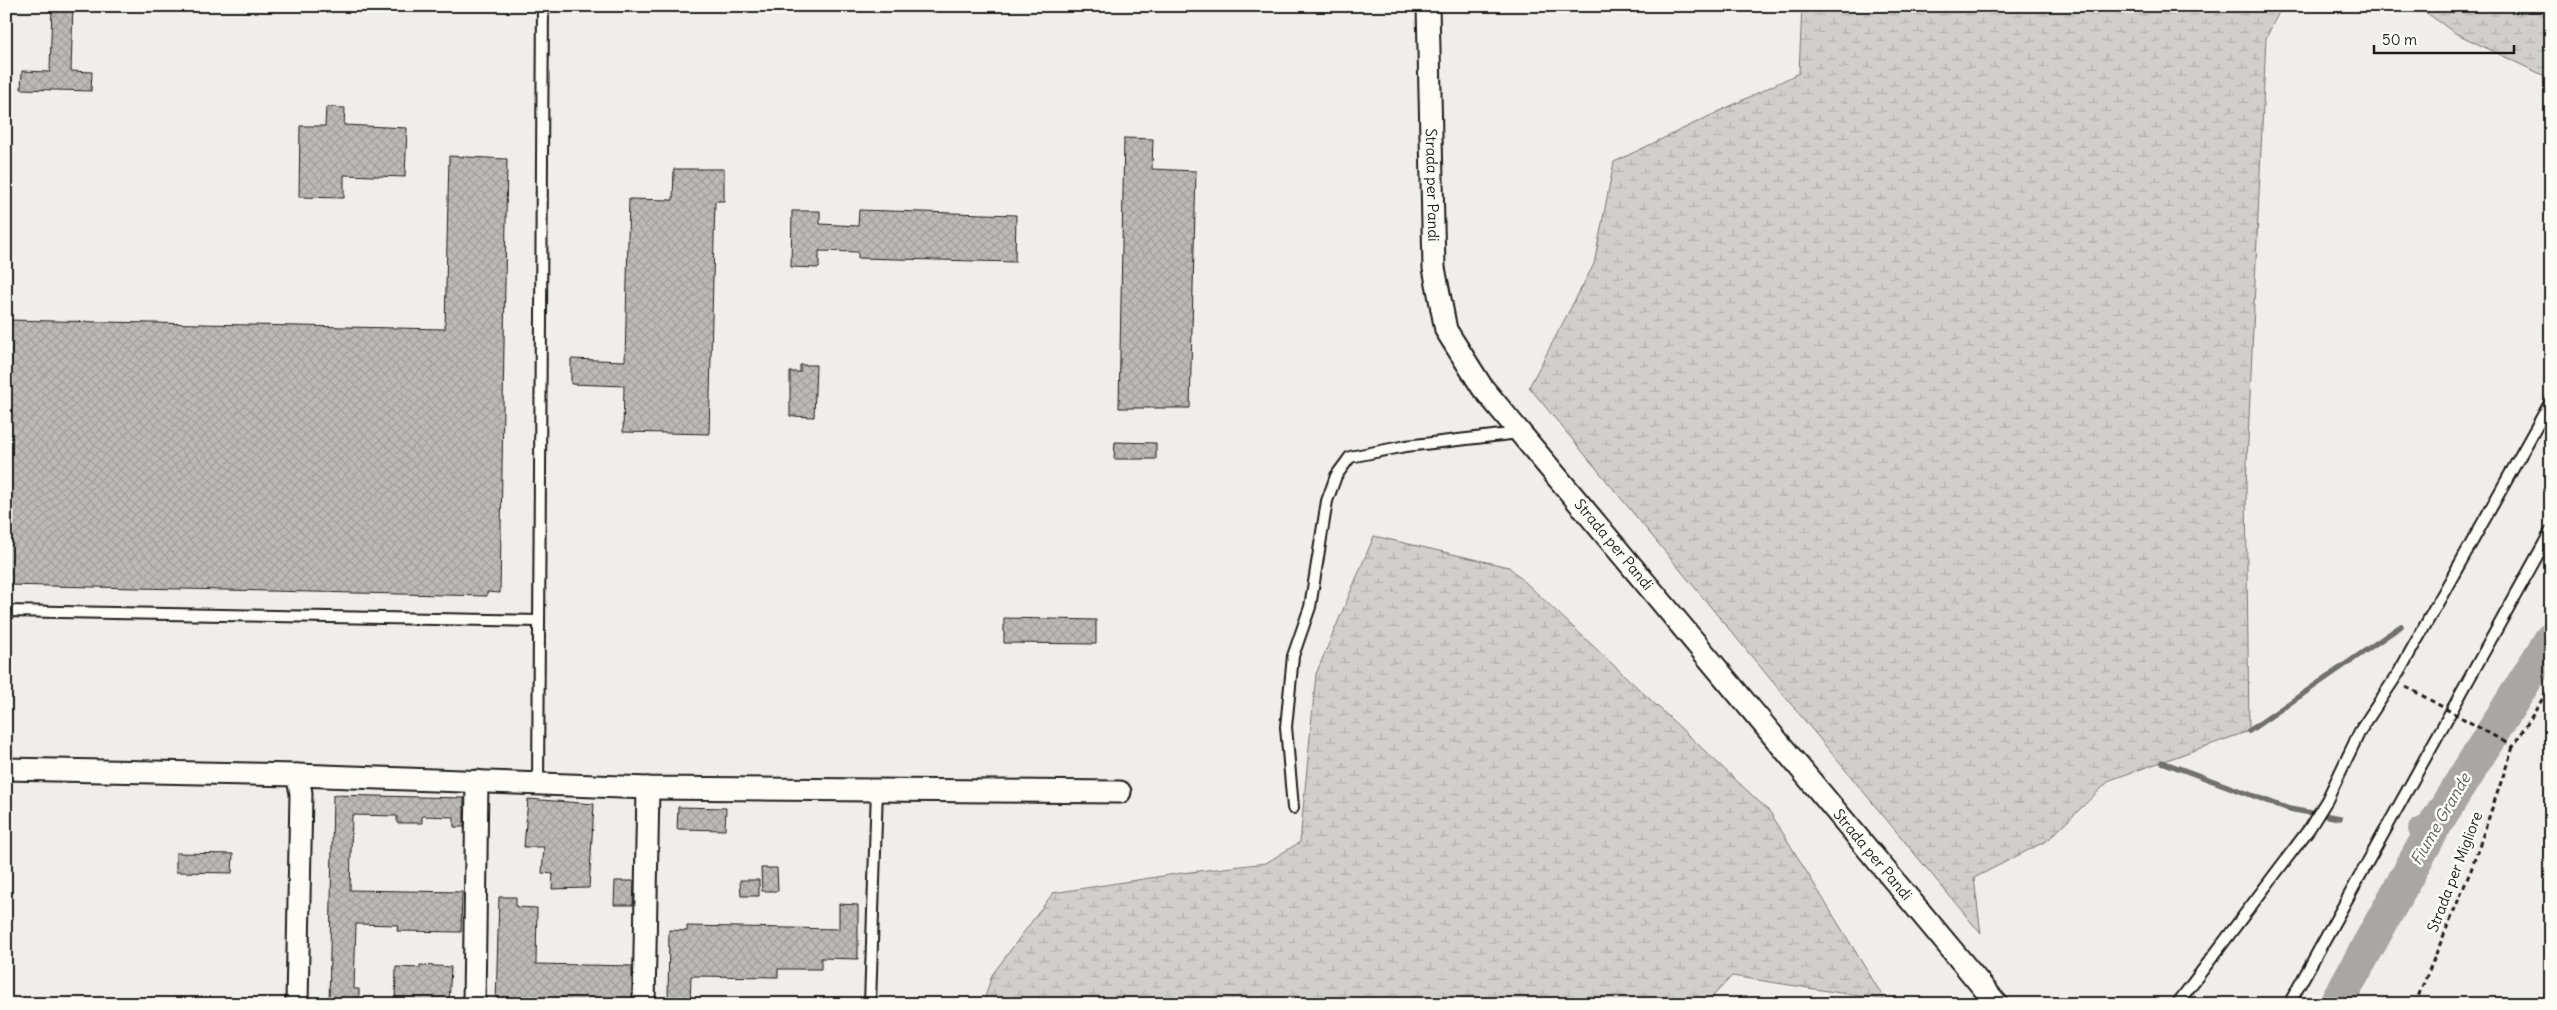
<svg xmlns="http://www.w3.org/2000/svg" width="2557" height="1010" font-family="Delius,sans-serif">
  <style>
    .wetland { fill: url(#wetland-marsh); stroke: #767674 }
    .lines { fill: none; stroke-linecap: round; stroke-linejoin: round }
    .stream { stroke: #706f6d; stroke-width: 5.5 }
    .canal { stroke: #a8a7a3; stroke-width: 20 }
    .river { stroke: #a8a7a3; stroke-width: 34 }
    .building { fill: url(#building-cross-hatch); stroke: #1c1c1c }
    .service-casing { stroke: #1c1c1c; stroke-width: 14 }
    .minor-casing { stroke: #1c1c1c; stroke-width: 25 }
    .path { stroke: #1c1c1c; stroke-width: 3; stroke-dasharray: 5 4; stroke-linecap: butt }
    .service { stroke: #fdfcf7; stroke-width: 10 }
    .minor { stroke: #fdfcf7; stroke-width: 21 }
    .path-bridge { stroke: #1c1c1c; stroke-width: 3; stroke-dasharray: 5 4; stroke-linecap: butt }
    .labels { text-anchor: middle; stroke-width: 5; stroke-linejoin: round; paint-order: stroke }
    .street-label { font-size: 15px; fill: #1c1c1c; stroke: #fdfcf7 }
    .water-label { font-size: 16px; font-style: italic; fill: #5b5b59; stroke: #fdfcf7 }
  </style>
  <defs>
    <pattern id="wetland-marsh" width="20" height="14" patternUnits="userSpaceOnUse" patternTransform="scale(1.25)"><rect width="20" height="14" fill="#d0cfcc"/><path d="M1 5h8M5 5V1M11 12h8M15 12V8" fill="none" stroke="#b2b1af"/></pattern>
    <pattern id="building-cross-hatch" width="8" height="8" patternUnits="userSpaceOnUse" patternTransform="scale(1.25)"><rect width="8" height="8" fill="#bbbab6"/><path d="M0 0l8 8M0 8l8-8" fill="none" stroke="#a09f9c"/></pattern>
  </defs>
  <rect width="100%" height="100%" fill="#f0eeea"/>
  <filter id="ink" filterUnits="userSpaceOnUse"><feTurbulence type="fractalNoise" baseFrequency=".02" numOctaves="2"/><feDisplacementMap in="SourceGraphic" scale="10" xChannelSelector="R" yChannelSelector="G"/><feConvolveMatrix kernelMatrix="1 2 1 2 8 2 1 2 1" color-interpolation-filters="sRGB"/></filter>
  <g filter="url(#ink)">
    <g class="wetland">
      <polygon points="1802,6 2282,6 2266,38 2246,485 2249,731 2110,780 2048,840 1974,878 1981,934 1529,387 1594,264 1614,162 1799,73"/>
      <polygon points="2417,6 2551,6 2551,79 2455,33"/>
      <polygon points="1374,536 1509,567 1770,812 1885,1000 1732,976 1713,996 1711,1004 983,1004 992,975 1053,893 1182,873 1266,863 1300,842 1316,674"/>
    </g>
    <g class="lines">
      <g class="stream">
        <polyline points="2249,731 2401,626"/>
        <polyline points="2162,762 2289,809 2340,818"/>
      </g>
      <polyline class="canal" points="2418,829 2439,818"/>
      <polyline class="river" points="2336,1004 2439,818 2551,639"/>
    </g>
    <g class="building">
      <polygon points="52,6 73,6 71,71 92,72 91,91 21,89 22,71 50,72"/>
      <polygon points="326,107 345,108 344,125 407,128 405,177 344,175 344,198 299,197 300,126 325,126"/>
      <polygon points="1124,138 1153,139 1152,169 1196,171 1190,408 1119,408"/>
      <polygon points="449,156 507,159 500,593 487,592 487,596 6,585 6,320 445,329"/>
      <polygon points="674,169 724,169 724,201 715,201 709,434 623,432 624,386 571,384 571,359 625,361 629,199 673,200"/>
      <polygon points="859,210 1016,215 1015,262 858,258 858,252 819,251 819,268 791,267 792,211 820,211 820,224 858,226"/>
      <polygon points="800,365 816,365 814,417 790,416 790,372 800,372"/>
      <polygon points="1115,442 1156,443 1156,459 1114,459"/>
      <polygon points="1004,618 1096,620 1096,644 1004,643"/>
      <polygon points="333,795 464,798 464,827 454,827 454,817 422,816 422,823 397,823 397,816 352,815 350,890 462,892 461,932 397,931 398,925 356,924 354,989 359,989 359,1004 329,1004"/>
      <polygon points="528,799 594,804 589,888 552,889 553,874 542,873 544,847 524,847"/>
      <polygon points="678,807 726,808 725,830 677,829"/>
      <polygon points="176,853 233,854 232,873 176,872"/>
      <polygon points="761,868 777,868 778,891 762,891"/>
      <polygon points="740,880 759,880 759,896 741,896"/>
      <polygon points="615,881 634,881 633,905 614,905"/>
      <polygon points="499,897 516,897 516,907 537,908 536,964 632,966 632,1004 496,1004"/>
      <polygon points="839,904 858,905 858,959 821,958 821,969 778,969 778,977 691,976 690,1004 668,1004 669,930 687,931 687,926 839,929"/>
      <polygon points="420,965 451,967 449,1004 395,1004 396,967 420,968"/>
    </g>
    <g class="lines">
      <defs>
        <g id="service">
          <polyline points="6,611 539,621"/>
          <polyline points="538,784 543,6"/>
          <polyline points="1293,808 1286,727 1293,656 1310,607 1327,501 1336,476 1350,457 1406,446 1519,433"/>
          <polyline points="870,1004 877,789"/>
          <polyline points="2177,1004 2309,829 2327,800 2360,731 2399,672 2551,401"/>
          <polyline points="2289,1004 2551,531"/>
        </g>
        <g id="minor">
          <path id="s1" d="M1428,6l6,262 12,62 36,57 515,617"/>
          <polyline points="6,769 297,775 648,788 1120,792"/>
          <polyline points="297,1004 301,793 297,775"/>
          <polyline points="474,1004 477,781"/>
          <polyline points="644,1004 648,788"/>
        </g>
      </defs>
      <use href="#service" class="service-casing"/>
      <use href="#minor" class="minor-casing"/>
      <g class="path">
        <polyline points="2406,687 2414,691"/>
        <polyline points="2503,741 2513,747 2551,685"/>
        <polyline points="2415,1004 2471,870 2513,747"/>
      </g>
      <use href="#service" class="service"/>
      <use href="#minor" class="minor"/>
      <polyline class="path-bridge" points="2414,691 2503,741"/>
    </g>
  </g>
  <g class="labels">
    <g class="street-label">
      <text dy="5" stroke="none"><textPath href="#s1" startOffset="179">Strada per Pandi</textPath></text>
      <text dy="5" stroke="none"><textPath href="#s1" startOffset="598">Strada per Pandi</textPath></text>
      <text dy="5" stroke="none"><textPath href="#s1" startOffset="1002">Strada per Pandi</textPath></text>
      <text transform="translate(2455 872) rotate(-69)" y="5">Strada per Migliore</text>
    </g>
    <g class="water-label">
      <text transform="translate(2440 819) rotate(-60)" y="6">Fiume Grande</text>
    </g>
  </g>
  <rect width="2557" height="1010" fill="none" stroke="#fdfcf7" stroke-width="25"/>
  <rect x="12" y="12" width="2532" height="985" fill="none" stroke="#1c1c1c" stroke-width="2" filter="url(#ink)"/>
  <path d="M2374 45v8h140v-8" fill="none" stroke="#1c1c1c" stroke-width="2.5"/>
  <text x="2382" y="45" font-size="15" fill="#1c1c1c" stroke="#fdfcf7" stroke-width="4" paint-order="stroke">50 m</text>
</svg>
